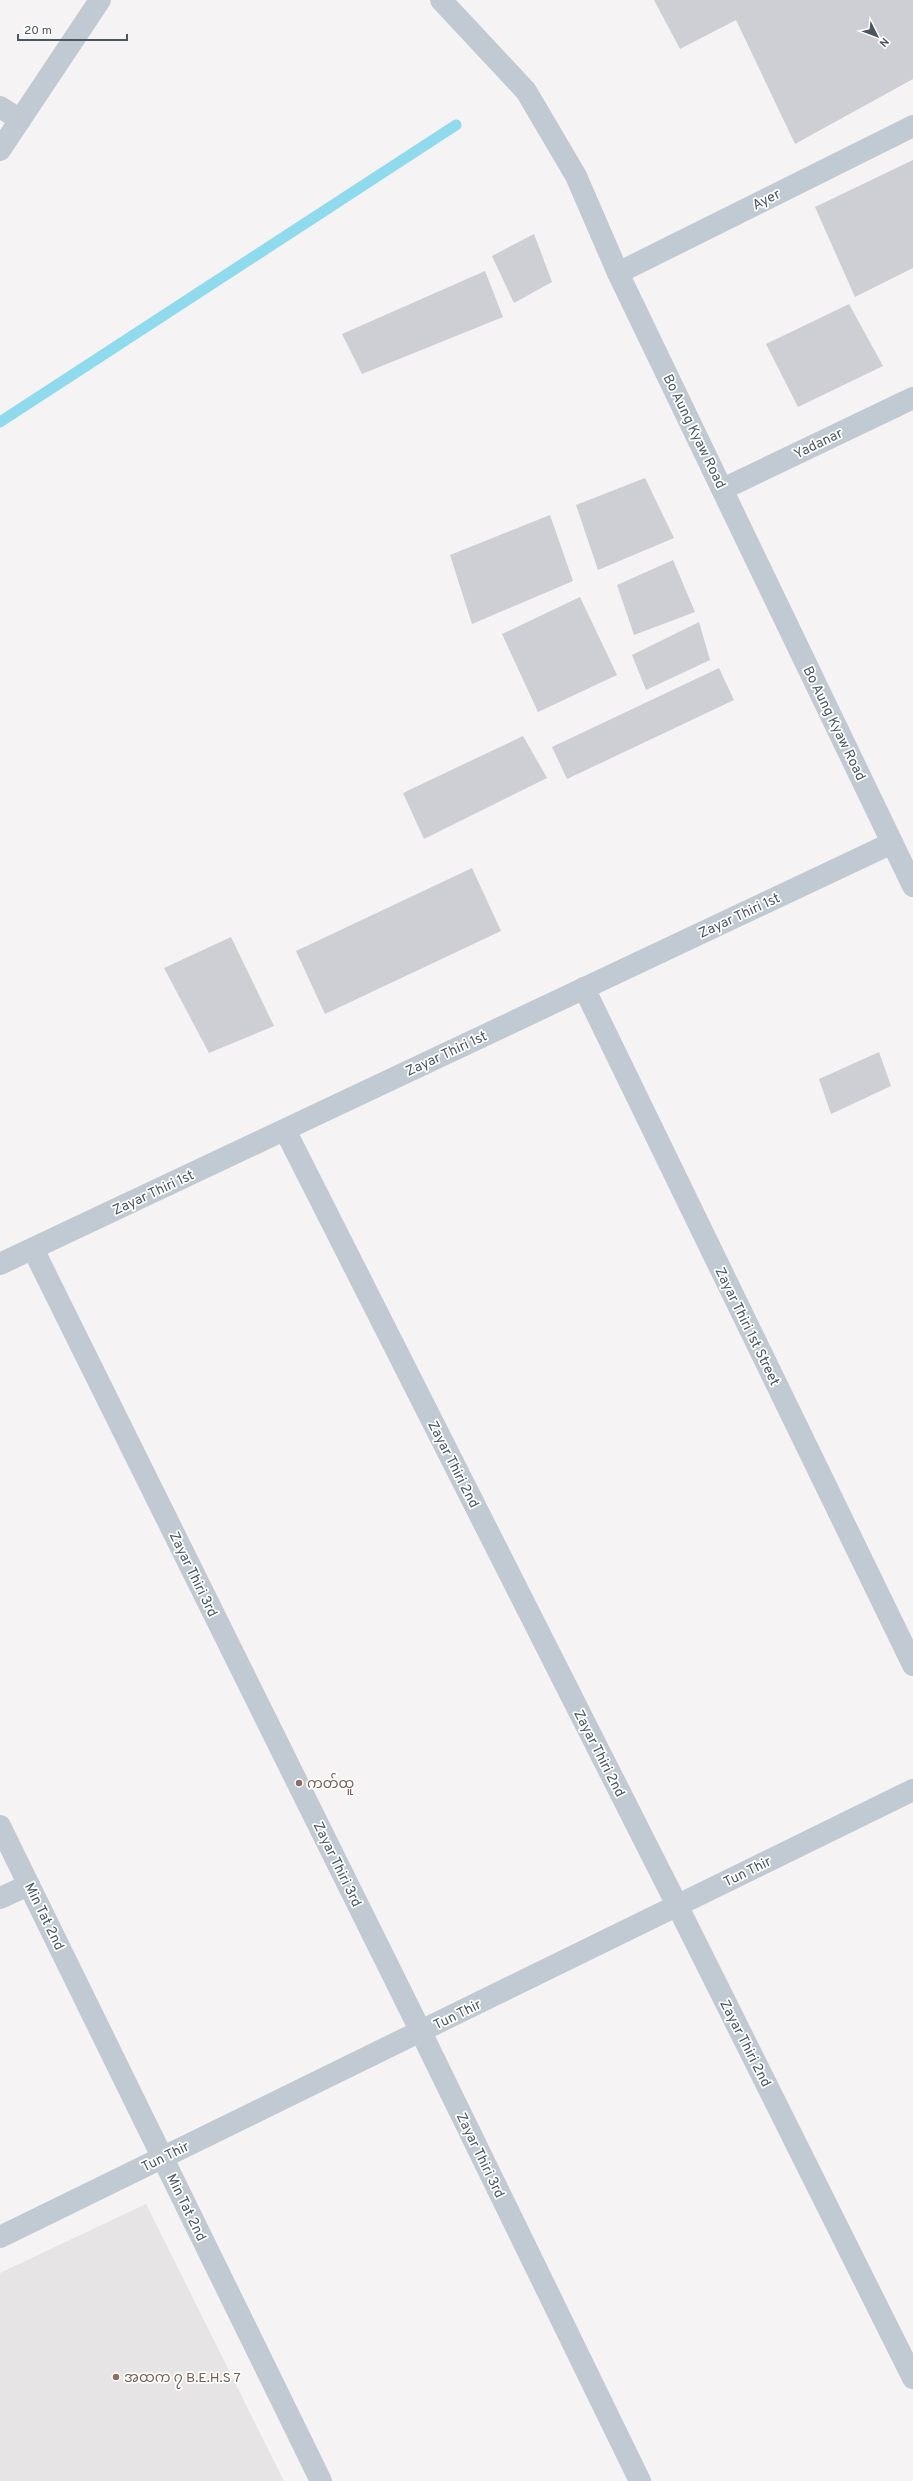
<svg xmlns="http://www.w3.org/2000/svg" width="913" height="2481" font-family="Overpass,'Noto Sans Myanmar',sans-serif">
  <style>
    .education { fill: #e6e4e5 }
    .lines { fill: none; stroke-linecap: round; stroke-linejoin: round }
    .stream { stroke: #90daee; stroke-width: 11 }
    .building { fill: #cdcfd5 }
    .minor { stroke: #c1cad2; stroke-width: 22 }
    .tertiary { stroke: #c1cad2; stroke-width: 22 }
    .education-dot { fill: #8d6e63; stroke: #fff; stroke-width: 1.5 }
    .labels { text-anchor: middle; stroke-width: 3.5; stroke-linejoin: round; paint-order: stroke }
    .street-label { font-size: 14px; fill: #4a5661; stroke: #fff }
    .education-label { font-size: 14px; fill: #785e54; stroke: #fff; text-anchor: start }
  </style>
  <rect width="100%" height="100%" fill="#f5f3f3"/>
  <polygon class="education" points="146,2204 284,2481 0,2481 0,2273"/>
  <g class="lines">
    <polyline class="stream" points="0,422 456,125"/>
  </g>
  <g class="building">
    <polygon points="654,0 913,0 913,79 795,144 736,20 680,49"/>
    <polygon points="913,160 913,268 855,297 815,207"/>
    <polygon points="534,234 552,282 514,303 492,256"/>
    <polygon points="485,271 503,317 362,374 342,334"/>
    <polygon points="849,304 883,366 798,407 766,344"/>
    <polygon points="645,478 674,538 598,570 576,505"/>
    <polygon points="550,515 573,581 472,624 450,555"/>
    <polygon points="673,560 695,612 634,635 617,585"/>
    <polygon points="580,597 617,675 538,712 502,634"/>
    <polygon points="699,622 710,660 646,690 632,655"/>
    <polygon points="719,668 734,700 567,779 552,747"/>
    <polygon points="523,736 547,778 424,839 403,793"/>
    <polygon points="472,868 501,931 325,1014 296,951"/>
    <polygon points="231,937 274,1026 209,1053 164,968"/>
    <polygon points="879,1052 891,1086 831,1114 819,1079"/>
  </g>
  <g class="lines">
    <g class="minor">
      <polyline points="0,107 20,120"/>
      <polyline points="0,150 100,0"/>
      <polyline points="618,273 913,126"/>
      <polyline points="723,489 913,398"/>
      <polyline points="584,988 913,1665"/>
      <polyline points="285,1130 677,1905 913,2378"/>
      <polyline points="33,1249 421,2032 640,2481"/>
      <polyline points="0,1264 892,843"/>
      <polyline points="0,1826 321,2481"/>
      <polyline points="0,1898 29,1885"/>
      <polyline points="0,2237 913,1790"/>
    </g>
    <polyline class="tertiary" points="441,0 526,91 576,176 618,273 913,886"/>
  </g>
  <g class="education-dot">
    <circle cx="299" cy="1783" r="4"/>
    <circle cx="116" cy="2377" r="4"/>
  </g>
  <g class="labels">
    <g class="street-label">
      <text transform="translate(766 199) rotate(-27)" y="5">Ayer</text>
      <text transform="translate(695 431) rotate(64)" y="5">Bo Aung Kyaw Road</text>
      <text transform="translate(818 443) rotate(-26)" y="5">Yadanar</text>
      <text transform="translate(835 723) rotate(64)" y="5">Bo Aung Kyaw Road</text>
      <text transform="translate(739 915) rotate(-25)" y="5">Zayar Thiri 1st</text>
      <text transform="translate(446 1053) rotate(-25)" y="5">Zayar Thiri 1st</text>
      <text transform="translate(153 1192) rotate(-25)" y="5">Zayar Thiri 1st</text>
      <text transform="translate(748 1326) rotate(64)" y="5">Zayar Thiri 1st Street</text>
      <text transform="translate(454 1464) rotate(63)" y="5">Zayar Thiri 2nd</text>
      <text transform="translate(194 1574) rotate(64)" y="5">Zayar Thiri 3rd</text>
      <text transform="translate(600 1753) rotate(63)" y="5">Zayar Thiri 2nd</text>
      <text transform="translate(338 1864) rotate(64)" y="5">Zayar Thiri 3rd</text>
      <text transform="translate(747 1871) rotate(-26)" y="5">Tun Thir</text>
      <text transform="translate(45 1916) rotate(64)" y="5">Min Tat 2nd</text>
      <text transform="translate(457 2014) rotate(-26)" y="5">Tun Thir</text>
      <text transform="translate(746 2043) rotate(63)" y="5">Zayar Thiri 2nd</text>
      <text transform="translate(481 2155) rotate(64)" y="5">Zayar Thiri 3rd</text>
      <text transform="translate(165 2156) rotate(-26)" y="5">Tun Thir</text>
      <text transform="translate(187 2207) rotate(64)" y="5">Min Tat 2nd</text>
    </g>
    <g class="education-label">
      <text x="307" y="1788">ကတ်ထူ</text>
      <text x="124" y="2382">အထက ၇ B.E.H.S 7</text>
    </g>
  </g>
  <g transform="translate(877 36) rotate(132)" stroke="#ffffff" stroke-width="3" paint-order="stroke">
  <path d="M0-3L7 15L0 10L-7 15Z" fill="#4a5661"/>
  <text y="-6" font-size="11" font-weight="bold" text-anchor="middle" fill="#4a5661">N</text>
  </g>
  <path d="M18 34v6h109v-6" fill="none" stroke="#4a5661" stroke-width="2"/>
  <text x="24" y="34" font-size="12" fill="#4a5661" stroke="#ffffff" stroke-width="3" paint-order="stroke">20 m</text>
</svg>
